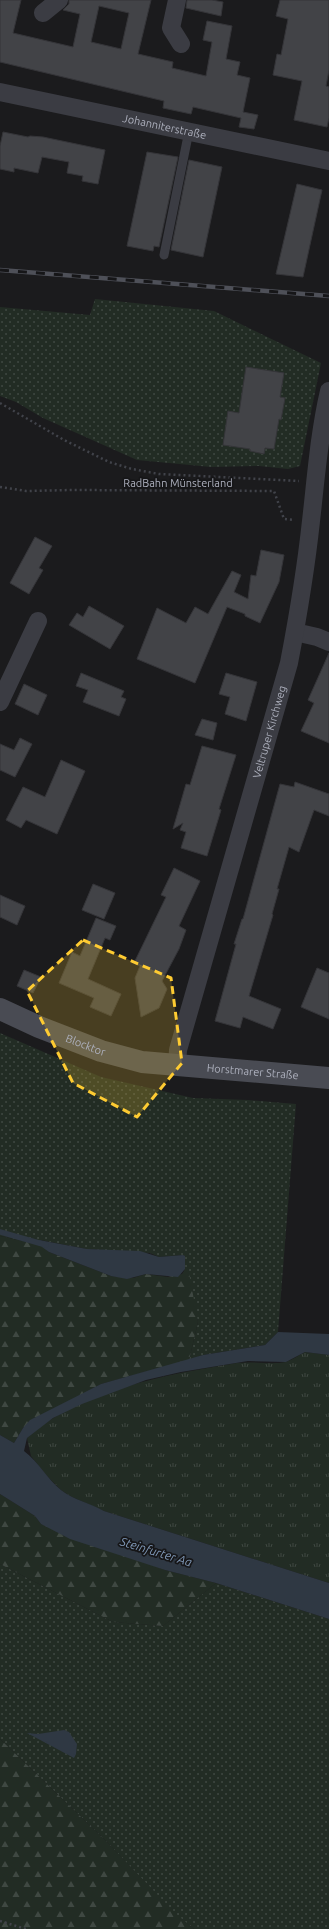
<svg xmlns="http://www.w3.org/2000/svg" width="329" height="1929" font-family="Ubuntu,sans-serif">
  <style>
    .grass { fill: url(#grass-dots) }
    .forest { fill: url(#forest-firs) }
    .park { fill: url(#park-tufts) }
    .water { fill: #2f3843 }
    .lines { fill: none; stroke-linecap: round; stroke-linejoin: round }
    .stream { stroke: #2f3843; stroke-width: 5.5 }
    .building { fill: #424347; stroke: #353539; fill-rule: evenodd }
    .path { stroke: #41434a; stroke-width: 2.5; stroke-dasharray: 2 3; stroke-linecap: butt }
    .lane { stroke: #3b3c43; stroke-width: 9 }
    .street { stroke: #3b3c43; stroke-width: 18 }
    .secondary { stroke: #494b53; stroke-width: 22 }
    .rail-casing { stroke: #4e5058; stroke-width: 4.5 }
    .rail { stroke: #161618; stroke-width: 3; stroke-dasharray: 9; stroke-linecap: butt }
    .marked { fill: #fecb32; fill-opacity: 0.2; stroke: #fecb32; stroke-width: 3; stroke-dasharray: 8 5; stroke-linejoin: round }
    .labels { text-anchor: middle; stroke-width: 3.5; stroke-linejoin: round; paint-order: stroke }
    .street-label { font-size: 11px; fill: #adb0bd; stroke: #161618 }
    .water-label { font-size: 12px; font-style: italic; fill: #829bba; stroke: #161618 }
  </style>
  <defs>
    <pattern id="grass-dots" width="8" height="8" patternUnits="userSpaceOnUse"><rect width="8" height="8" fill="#222c24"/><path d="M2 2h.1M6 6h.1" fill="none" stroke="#3f4842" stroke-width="1.8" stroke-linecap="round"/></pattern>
    <pattern id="forest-firs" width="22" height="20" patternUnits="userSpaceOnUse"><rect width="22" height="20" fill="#222c24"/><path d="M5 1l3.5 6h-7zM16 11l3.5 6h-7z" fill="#3f4842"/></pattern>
    <pattern id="park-tufts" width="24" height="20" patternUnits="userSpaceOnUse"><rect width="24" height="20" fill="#222c24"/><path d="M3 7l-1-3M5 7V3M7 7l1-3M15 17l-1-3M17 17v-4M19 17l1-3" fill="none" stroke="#3f4842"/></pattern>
  </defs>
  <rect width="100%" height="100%" fill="#1b1b1d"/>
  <g class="grass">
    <polygon points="95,299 214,311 321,363 300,466 288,469 259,466 211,467 137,460 43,418 16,402 0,396 0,307 90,315"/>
    <polygon points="0,1033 101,1077 193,1098 248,1100 296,1104 278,1332 265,1345 203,1355 189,1360 198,1322 184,1272 185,1257 183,1255 159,1257 150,1253 87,1249 40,1240 41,1245 0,1236"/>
    <polygon points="0,1564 113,1622 163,1626 216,1583 329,1619 329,1929 194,1929 175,1914 104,1839 0,1739"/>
  </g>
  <g class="forest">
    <polygon points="0,1236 41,1245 49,1252 111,1276 133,1278 146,1274 168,1277 182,1274 184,1271 189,1273 198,1322 189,1360 101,1384 23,1428 14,1443 0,1435"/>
    <polygon points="0,1494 35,1516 41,1524 165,1570 216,1583 163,1626 113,1622 0,1564"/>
    <polygon points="0,1739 104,1839 175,1913 194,1929 0,1929"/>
  </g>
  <path class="park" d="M305,1352l24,3v228l-225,-72 -34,-15 -9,-6 -14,-14 -16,-20 -4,-18c52,-48 142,-64 210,-75 16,-2 34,2 49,-1 6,-2 13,-7 19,-10z"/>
  <g class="water">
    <polygon points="39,1240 87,1249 140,1251 159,1257 183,1255 185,1256 185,1269 178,1277 146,1274 127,1279 111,1276 49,1252 42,1247"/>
    <path d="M278,1332l51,2v21l-24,-3 -19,10 -38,-1 -67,11 -35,8 -64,24 -29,14 -26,20 -3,13c15,11 23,28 37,39 13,10 29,13 43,21l225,72v36l-113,-36 -51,-13 -95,-31 -29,-15 -6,-8 -35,-22v-59l14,8 9,-15 7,-8 71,-36 102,-29 62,-10z"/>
    <polygon points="64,1730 69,1732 77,1744 76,1754 74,1758 27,1733 38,1734"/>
  </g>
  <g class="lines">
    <polyline class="stream" points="0,1232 46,1245"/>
  </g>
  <g class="building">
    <path d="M0,0h21l-8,33 60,14 7,-33 -17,-4 6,-6v-4h82l-13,54 35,8 -1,6 34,8 6,-34 -9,-2 4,-19 25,5 -6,33 14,3 -3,13 13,3 -7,34 15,3 -4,14 -15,-2 2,-9 -48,-11 -2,7 -28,-6 1,-7 -164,-39zM99,6l30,7 -8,36 -30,-7z"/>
    <polygon points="187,0 212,0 223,2 221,16 186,8"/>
    <polygon points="280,0 329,0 329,70 326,86 329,87 329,118 327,127 294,120 302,81 273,75 277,54 281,55 288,19 276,16"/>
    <polygon points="3,132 28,137 30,136 43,137 105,150 98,184 82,181 83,176 67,173 69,162 42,157 38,173 14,168 14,172 0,169 0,146"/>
    <polygon points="147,152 178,157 159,247 154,246 153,251 127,246"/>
    <polygon points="189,160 222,167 203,257 171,250"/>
    <polygon points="297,184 322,190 303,277 276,274"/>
    <polygon points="246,367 284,373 280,397 285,398 281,420 279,419 274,449 265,448 264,454 250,451 250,449 223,445 228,411 239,413"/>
    <polygon points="35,537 52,546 39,568 43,570 29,594 10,583"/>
    <polygon points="261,550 284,555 279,582 260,623 245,616 245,614 227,607 195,683 137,659 157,608 186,623 195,607 208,614 232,571 241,575 234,592 248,599 251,575 256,576"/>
    <polygon points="89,606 124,626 110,649 69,625 77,613 83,617"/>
    <polygon points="329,653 329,743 301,731 314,703 308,700"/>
    <polygon points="81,673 124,691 121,697 126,699 119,716 83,702 88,690 76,686"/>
    <polygon points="226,673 257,682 246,721 225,714 230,697 219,694"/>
    <polygon points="24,684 47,695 38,715 15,704"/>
    <polygon points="202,719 217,723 213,740 195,735"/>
    <polygon points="20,738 32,744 15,777 0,770 0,744 14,750"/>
    <polygon points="202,746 236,755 219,809 221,810 207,856 181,848 186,832 180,830 183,823 173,829 186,784 190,785"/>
    <polygon points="61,760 85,771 57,834 26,820 21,828 6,820 23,787 45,797"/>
    <polygon points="295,782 329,794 329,816 314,810 299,852 289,847 277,889 279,889 272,914 273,915 249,996 281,1009 273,1029 243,1017 240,1028 215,1021 236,944 234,944 242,919 243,919 280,784 294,787"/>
    <polygon points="174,868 200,881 179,926 186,930 179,949 162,981 167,989 159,1008 141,1017 135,978 140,966 134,963 166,897 161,895"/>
    <polygon points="93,884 115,893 104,919 82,910"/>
    <polygon points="0,895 25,906 17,925 0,917"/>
    <polygon points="96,918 116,926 110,940 105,938 88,979 121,994 111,1016 90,1007 94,998 59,983 72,952 80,956"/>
    <polygon points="317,968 329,973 329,1019 301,1007"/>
    <polygon points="24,970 41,977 33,993 17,986"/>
  </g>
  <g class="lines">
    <g class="path">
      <polyline points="0,403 64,440 109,462 132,469 159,474 299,481"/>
      <polyline points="0,487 26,491 72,490 274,491 284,519 294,520"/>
      <polyline points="0,1921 26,1929"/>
    </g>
    <polyline class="lane" points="164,255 189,131"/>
    <g class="street">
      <polyline points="177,0 171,28 181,44"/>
      <polyline points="43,13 59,0"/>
      <path id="s1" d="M0,92l329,69"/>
      <polyline points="295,632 317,637 329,642"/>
      <polyline points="0,702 38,621"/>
      <path id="s2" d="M177,1066l1,-16 111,-387c9,-47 17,-95 22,-142 5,-43 8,-87 18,-130"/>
    </g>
    <path class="secondary" id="s3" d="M0,1009l39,18 62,24 41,11 187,16"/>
    <defs>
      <polyline id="rail" points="0,270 329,296"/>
    </defs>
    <use href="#rail" class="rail-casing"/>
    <use href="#rail" class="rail"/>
  </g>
  <path class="marked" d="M83,940l88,38 11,85 -45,54 -64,-34 -46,-92z"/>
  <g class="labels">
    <g class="street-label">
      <text dy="4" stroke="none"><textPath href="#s1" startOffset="168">Johanniterstraße</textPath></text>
      <text x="178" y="487">RadBahn Münsterland</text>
      <text dy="4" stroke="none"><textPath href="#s2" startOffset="347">Veltruper Kirchweg</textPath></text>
      <text dy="4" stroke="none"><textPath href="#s3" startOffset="93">Blocktor</textPath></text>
      <text dy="4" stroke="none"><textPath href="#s3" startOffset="263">Horstmarer Straße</textPath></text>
    </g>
    <g class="water-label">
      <text transform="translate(156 1552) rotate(17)" y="4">Steinfurter Aa</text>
    </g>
  </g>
</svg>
